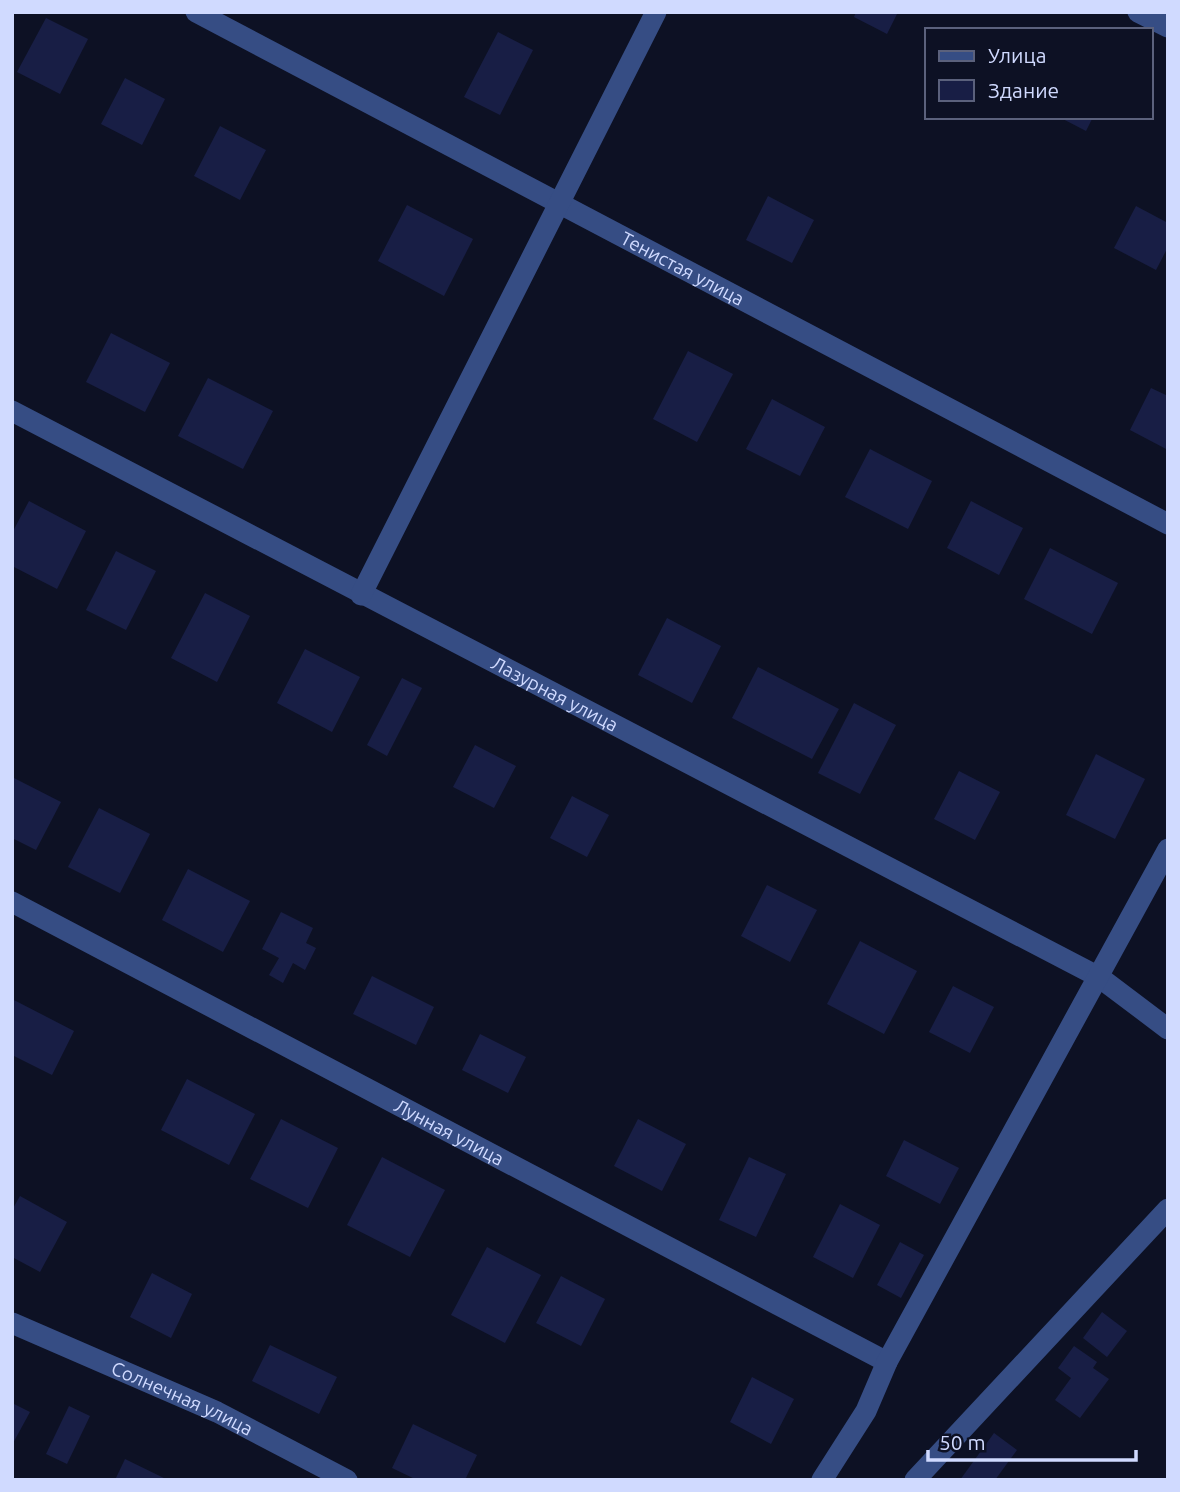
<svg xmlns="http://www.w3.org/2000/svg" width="1180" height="1492" font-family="Ubuntu,sans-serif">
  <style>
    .building { fill: #181e45 }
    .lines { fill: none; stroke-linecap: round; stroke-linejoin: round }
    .minor { stroke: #364d84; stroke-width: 21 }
    .labels { text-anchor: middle; stroke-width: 5; stroke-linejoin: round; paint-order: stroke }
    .street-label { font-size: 19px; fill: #d0daff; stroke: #0d1124 }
  </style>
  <rect width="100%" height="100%" fill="#0d1124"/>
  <g class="building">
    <polygon points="856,12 898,12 887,34 854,17"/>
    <polygon points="46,18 88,39 60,94 17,72"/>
    <polygon points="498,32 533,50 500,115 464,97"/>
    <polygon points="125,78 165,99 142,145 101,124"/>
    <polygon points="1059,117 1093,117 1086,131"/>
    <polygon points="220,126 266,150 240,200 194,176"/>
    <polygon points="768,196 814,220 792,263 746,240"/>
    <polygon points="407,205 473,239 444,296 378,261"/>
    <polygon points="1136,206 1168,223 1168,247 1156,270 1114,248"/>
    <polygon points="111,333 170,363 145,412 86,382"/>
    <polygon points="688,351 733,374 697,442 653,419"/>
    <polygon points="208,378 273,411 243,469 178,436"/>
    <polygon points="1151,388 1168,396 1168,450 1130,430"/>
    <polygon points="772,399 825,427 800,476 746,449"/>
    <polygon points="870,449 932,481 908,529 845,497"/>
    <polygon points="29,501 86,531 57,589 12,566 12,533"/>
    <polygon points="971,501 1023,528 999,575 947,548"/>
    <polygon points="1050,548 1118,583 1092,634 1024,599"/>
    <polygon points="116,551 156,571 126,630 86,610"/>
    <polygon points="205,593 250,616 217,682 171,658"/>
    <polygon points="667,618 721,646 692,703 638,675"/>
    <polygon points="305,649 360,677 332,732 277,703"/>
    <polygon points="758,667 839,709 812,759 732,718"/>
    <polygon points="402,678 422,688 387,756 367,745"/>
    <polygon points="854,703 896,725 860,794 818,773"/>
    <polygon points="475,745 516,766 494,808 453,787"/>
    <polygon points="1096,754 1145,779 1115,839 1066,815"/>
    <polygon points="959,771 1000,792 975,840 934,819"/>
    <polygon points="12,777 61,802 36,850 12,838"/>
    <polygon points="572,796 609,815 587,857 550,838"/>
    <polygon points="99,808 150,834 120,893 68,867"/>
    <polygon points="188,869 250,901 223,952 162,920"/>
    <polygon points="767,885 817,910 790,962 741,936"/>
    <polygon points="281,912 313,928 306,943 316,948 305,970 293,963 283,983 269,975 279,958 262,949"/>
    <polygon points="860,941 917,971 884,1034 827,1004"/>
    <polygon points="372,976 434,1007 416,1045 353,1014"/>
    <polygon points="953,986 994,1007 970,1053 929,1032"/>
    <polygon points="12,999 74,1031 52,1075 12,1055"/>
    <polygon points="480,1034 526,1057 508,1093 462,1070"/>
    <polygon points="187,1079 255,1114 229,1165 161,1130"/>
    <polygon points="281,1119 338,1148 308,1208 250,1179"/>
    <polygon points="638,1119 686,1144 662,1191 614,1166"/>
    <polygon points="904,1140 959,1168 940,1204 886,1176"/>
    <polygon points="382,1157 445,1190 410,1257 347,1225"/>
    <polygon points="749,1157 786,1174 756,1237 719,1220"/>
    <polygon points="20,1196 67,1222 40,1272 12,1257 12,1210"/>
    <polygon points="840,1204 880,1225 853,1278 813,1257"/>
    <polygon points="900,1242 924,1255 901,1298 877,1285"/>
    <polygon points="487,1247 541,1275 505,1343 451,1315"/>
    <polygon points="152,1273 192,1294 171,1338 130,1317"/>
    <polygon points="561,1276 605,1299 581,1346 536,1323"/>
    <polygon points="1102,1312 1127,1331 1107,1357 1083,1338"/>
    <polygon points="270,1345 337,1377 319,1414 252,1381"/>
    <polygon points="1074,1346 1097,1362 1093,1368 1109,1379 1080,1418 1055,1400 1071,1378 1058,1368"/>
    <polygon points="752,1377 794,1399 771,1444 730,1422"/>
    <polygon points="12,1403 30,1412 12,1445"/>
    <polygon points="69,1406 90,1416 67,1464 46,1454"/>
    <polygon points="413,1424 477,1455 465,1480 417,1480 392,1468"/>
    <polygon points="994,1433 1017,1450 995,1480 960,1480"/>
    <polygon points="125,1459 168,1480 115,1480"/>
  </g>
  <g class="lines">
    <g class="minor">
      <path id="s1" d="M196,12l972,512"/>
      <polyline points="1138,12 1168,27"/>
      <path id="s2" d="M12,411l1087,566 69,52"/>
      <polyline points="361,595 656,12"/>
      <path id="s3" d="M12,902l875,460"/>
      <path id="s4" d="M12,1323l205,89 130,68"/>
      <polyline points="822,1480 866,1411 887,1362 1168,849"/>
      <polyline points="915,1480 1168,1209"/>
    </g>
  </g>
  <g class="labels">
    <g class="street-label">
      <text dy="7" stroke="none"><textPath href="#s1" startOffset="550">Тенистая улица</textPath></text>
      <text dy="7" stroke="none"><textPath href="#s2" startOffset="612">Лазурная улица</textPath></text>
      <text dy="7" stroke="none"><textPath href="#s3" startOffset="494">Лунная улица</textPath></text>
      <text dy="7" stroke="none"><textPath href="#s4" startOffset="186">Солнечная улица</textPath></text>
    </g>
  </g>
  <rect width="1180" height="1492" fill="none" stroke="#d0daff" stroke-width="28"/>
  <rect x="925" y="28" width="228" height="91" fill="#0d1124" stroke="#5b617c" stroke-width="2"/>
  <rect x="939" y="51" width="35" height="10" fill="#364d84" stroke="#5b617c" stroke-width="2"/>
  <text x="988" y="63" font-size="21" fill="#d0daff">Улица</text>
  <rect x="939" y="80" width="35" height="21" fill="#181e45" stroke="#5b617c" stroke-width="2"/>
  <text x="988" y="98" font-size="21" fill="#d0daff">Здание</text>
  <path d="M928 1450v10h208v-10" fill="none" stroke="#d0daff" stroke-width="3.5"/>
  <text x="939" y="1450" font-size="21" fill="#d0daff" stroke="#0d1124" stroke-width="5" paint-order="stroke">50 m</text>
</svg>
